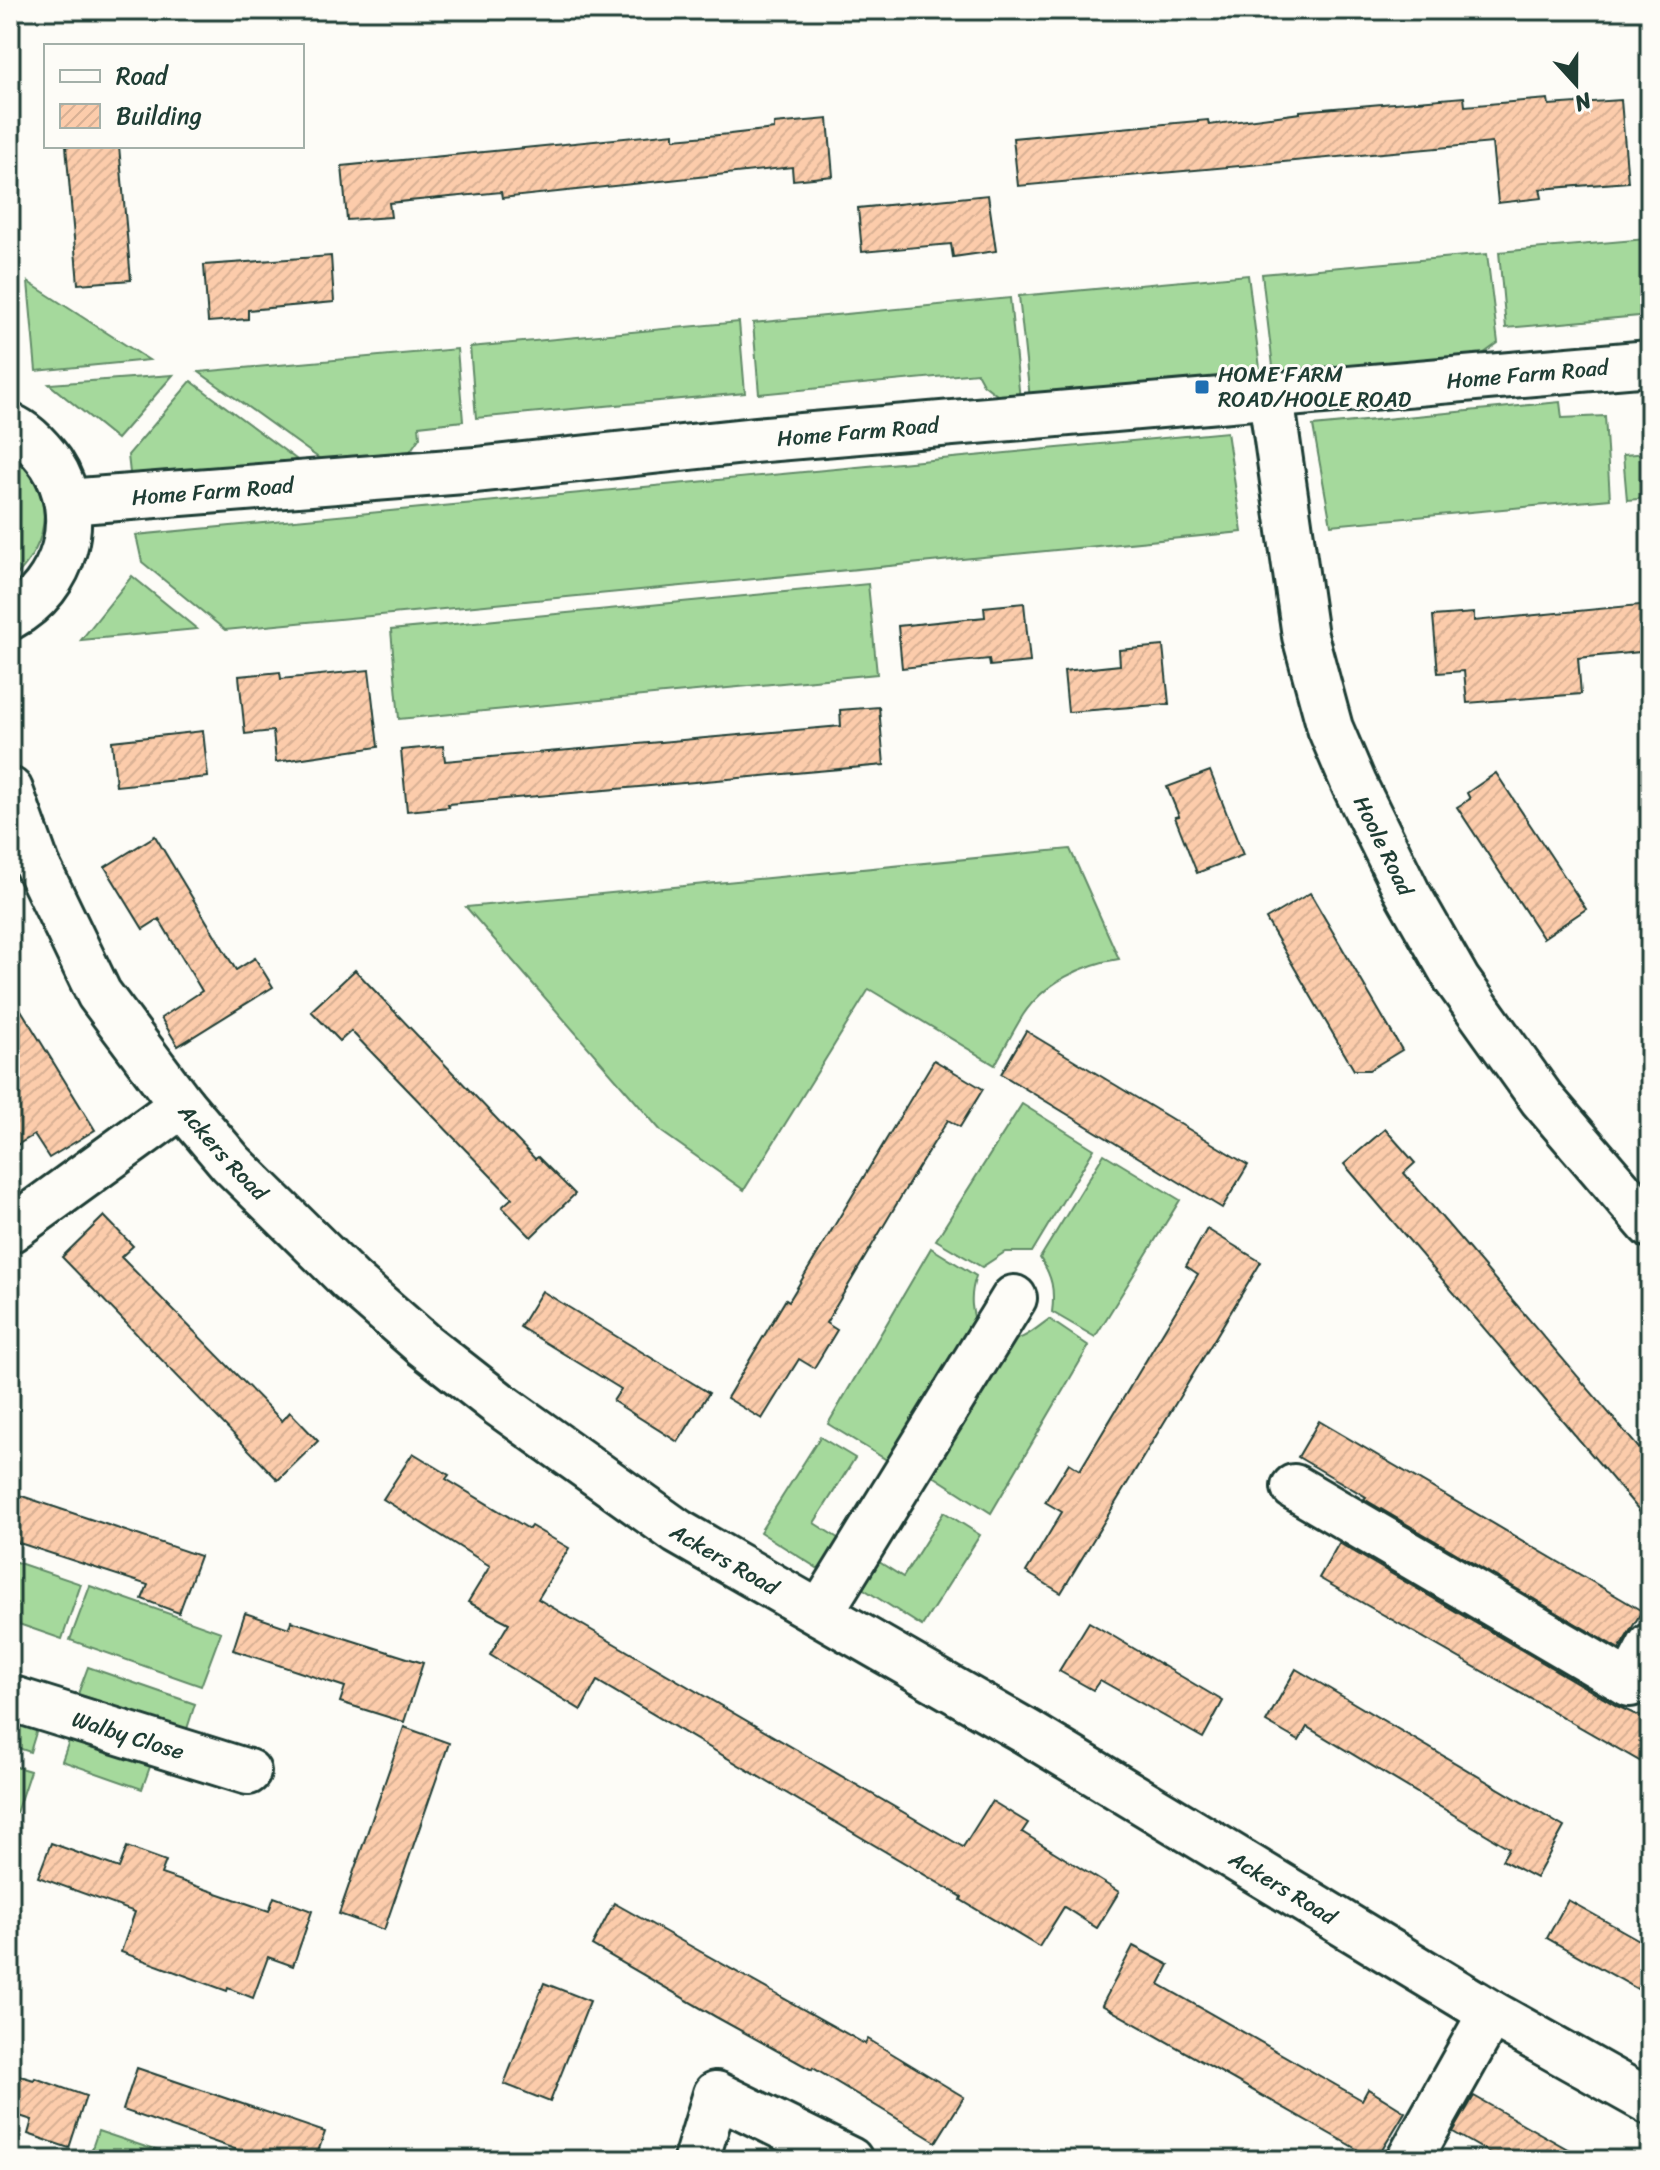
<svg xmlns="http://www.w3.org/2000/svg" width="1660" height="2170" font-family="Sriracha,sans-serif">
  <style>
    .grass { fill: #a5d99c; stroke: #628b68; stroke-width: 2 }
    .building { fill: url(#building-hatch); stroke: #1f3d34; stroke-width: 2 }
    .lines { fill: none; stroke-linecap: round; stroke-linejoin: round }
    .minor-casing { stroke: #1f3d34; stroke-width: 50 }
    .minor { stroke: #fdfcf7; stroke-width: 44 }
    .poi-dot { fill: #1f6fb2; stroke: #fdfcf7; stroke-width: 3 }
    .labels { text-anchor: middle; stroke-width: 6; stroke-linejoin: round; paint-order: stroke }
    .poi-label { font-size: 22px; fill: #1f3d34; stroke: #fdfcf7; text-anchor: start }
    .street-label { font-size: 22px; fill: #1f3d34; stroke: #fdfcf7 }
  </style>
  <defs>
    <pattern id="building-hatch" width="6" height="6" patternUnits="userSpaceOnUse" patternTransform="scale(2)"><rect width="6" height="6" fill="#fcccab"/><path d="M-1 1l2-2M0 6l6-6M5 7l2-2" fill="none" stroke="#d8b094"/></pattern>
  </defs>
  <rect width="100%" height="100%" fill="#fdfcf7"/>
  <filter id="ink" filterUnits="userSpaceOnUse"><feTurbulence type="fractalNoise" baseFrequency=".0125" numOctaves="2"/><feDisplacementMap in="SourceGraphic" scale="16" xChannelSelector="R" yChannelSelector="G"/><feConvolveMatrix kernelMatrix="1 2 1 2 8 2 1 2 1" color-interpolation-filters="sRGB"/></filter>
  <g filter="url(#ink)">
    <g class="grass">
      <polygon points="1646,239 1650,315 1506,328 1499,252"/>
      <polygon points="1487,254 1498,343 1480,356 1274,375 1262,274"/>
      <polygon points="1248,275 1261,376 1030,399 1019,296"/>
      <polygon points="28,282 149,360 36,371"/>
      <polygon points="1010,298 1020,400 1006,402 983,384 977,373 759,394 753,323"/>
      <polygon points="739,322 745,393 476,418 470,347"/>
      <polygon points="457,349 463,421 419,426 420,437 406,457 327,464 199,372"/>
      <polygon points="173,375 117,439 49,384"/>
      <polygon points="191,381 304,465 147,478 130,473 128,455"/>
      <polygon points="1560,402 1562,418 1605,416 1610,499 1331,525 1313,426"/>
      <polygon points="1227,432 1242,532 225,630 142,562 136,535"/>
      <path d="M10,449c44,44 46,89 0,133z"/>
      <polygon points="1650,453 1650,498 1627,500 1623,455"/>
      <polygon points="132,576 197,629 81,640"/>
      <polygon points="868,584 877,674 399,719 391,630"/>
      <path d="M1070,849l49,110c-36,5 -75,24 -96,56 -10,16 -19,34 -28,50l-126,-76 -125,201 -82,-58 -196,-225z"/>
      <polygon points="1022,1104 1094,1149 1032,1252 1005,1252 982,1267 936,1240"/>
      <path d="M1104,1154l76,46 -85,137 -43,-25c3,-22 0,-36 -12,-54z"/>
      <path d="M931,1248l45,28c-7,21 -5,35 3,57l-79,135 -72,-44z"/>
      <path d="M1049,1319l40,27 -98,167 -70,-45 74,-124c27,-3 33,-9 54,-25z"/>
      <polygon points="820,1437 855,1458 814,1523 841,1540 822,1571 760,1532"/>
      <polygon points="944,1512 980,1535 922,1626 859,1586 876,1560 903,1577"/>
      <polygon points="10,1560 81,1584 62,1639 10,1621"/>
      <polygon points="90,1586 221,1632 201,1686 70,1640"/>
      <polygon points="88,1667 195,1704 186,1732 78,1694"/>
      <polygon points="10,1717 38,1726 30,1752 10,1745"/>
      <polygon points="70,1738 151,1764 142,1789 62,1761"/>
      <polygon points="10,1765 30,1771 10,1831"/>
      <polygon points="98,2131 185,2160 88,2160"/>
    </g>
    <g class="building">
      <polygon points="1464,97 1465,106 1548,99 1549,105 1621,100 1628,182 1540,189 1542,198 1498,203 1492,143 1018,186 1013,138 1208,120 1209,125 1300,113 1300,111"/>
      <polygon points="828,119 833,176 793,180 792,167 502,198 501,192 389,203 391,217 347,220 342,166 674,133 674,139 730,134 774,129 774,124"/>
      <polygon points="66,146 119,146 131,280 78,284"/>
      <polygon points="988,195 996,251 953,257 951,244 862,252 858,208"/>
      <polygon points="331,256 334,302 248,310 248,319 208,322 204,265"/>
      <polygon points="1024,603 1030,662 990,666 989,659 902,668 898,626 985,617 984,607"/>
      <polygon points="1650,604 1650,651 1578,658 1581,694 1467,703 1464,671 1438,673 1433,616 1474,613 1474,621"/>
      <polygon points="1163,646 1169,704 1068,712 1064,671 1120,665 1119,650"/>
      <polygon points="369,670 378,747 276,762 273,731 245,734 239,676 280,672 281,679"/>
      <polygon points="879,707 884,765 448,804 449,807 407,811 401,750 443,746 445,761 841,726 840,710"/>
      <polygon points="203,731 208,777 116,786 112,741"/>
      <polygon points="1210,771 1243,855 1197,873 1175,817 1179,816 1167,787"/>
      <polygon points="1496,773 1586,909 1543,938 1457,807 1470,799 1467,793"/>
      <polygon points="155,836 236,970 255,958 273,987 178,1046 161,1018 202,991 159,919 143,929 105,867"/>
      <polygon points="1310,893 1402,1050 1369,1070 1354,1070 1266,919"/>
      <polygon points="355,970 535,1159 538,1157 575,1194 531,1237 502,1207 512,1198 351,1031 340,1041 311,1011"/>
      <polygon points="10,992 95,1130 49,1158 34,1135 10,1149"/>
      <polygon points="1026,1031 1248,1165 1222,1208 1001,1074"/>
      <polygon points="934,1060 983,1089 960,1127 948,1120 915,1173 826,1323 837,1330 814,1368 799,1359 762,1419 727,1398 786,1299 789,1301"/>
      <polygon points="1385,1129 1415,1163 1404,1173 1650,1461 1650,1523 1344,1164"/>
      <polygon points="104,1216 133,1246 121,1257 282,1421 290,1412 318,1441 278,1480 62,1257"/>
      <polygon points="1207,1229 1261,1262 1061,1593 1026,1572 1062,1512 1045,1502 1069,1463 1080,1470 1198,1274 1186,1266"/>
      <polygon points="542,1291 709,1393 678,1442 613,1401 621,1389 520,1327"/>
      <polygon points="1319,1421 1642,1611 1619,1649 1364,1499 1366,1497 1298,1457"/>
      <polygon points="413,1453 449,1475 446,1479 529,1529 531,1526 569,1548 538,1599 963,1847 992,1801 1028,1823 1022,1832 1119,1892 1097,1928 1064,1907 1039,1947 961,1900 962,1897 597,1681 581,1710 490,1655 509,1623 468,1602 490,1566 383,1499"/>
      <polygon points="10,1492 200,1556 179,1613 142,1599 148,1585 10,1540"/>
      <polygon points="1339,1543 1617,1706 1650,1721 1650,1767 1319,1578"/>
      <polygon points="245,1613 289,1628 291,1621 423,1663 404,1722 340,1702 345,1687 233,1650"/>
      <polygon points="1089,1622 1223,1701 1203,1738 1100,1680 1093,1690 1059,1671"/>
      <polygon points="1296,1669 1564,1827 1536,1878 1502,1860 1509,1848 1307,1727 1299,1741 1266,1722"/>
      <polygon points="404,1727 449,1743 384,1930 339,1914"/>
      <polygon points="51,1843 119,1868 127,1847 166,1861 161,1874 269,1911 274,1897 312,1911 293,1966 268,1957 253,1998 228,1988 227,1991 121,1952 135,1912 38,1877"/>
      <polygon points="1568,1900 1650,1946 1650,1996 1547,1938"/>
      <polygon points="614,1903 865,2044 868,2039 964,2097 936,2142 813,2068 812,2070 716,2017 592,1945"/>
      <polygon points="1133,1946 1169,1965 1159,1984 1362,2100 1368,2089 1405,2112 1376,2160 1102,2005"/>
      <polygon points="544,1983 590,2001 550,2102 504,2084"/>
      <polygon points="137,2068 325,2132 315,2160 266,2160 123,2110"/>
      <polygon points="10,2073 34,2080 35,2078 86,2096 69,2148 28,2134 32,2120 10,2113"/>
      <polygon points="1474,2096 1516,2120 1587,2160 1502,2160 1453,2132"/>
    </g>
    <g class="lines">
      <defs>
        <g id="minor">
          <path id="s1" d="M1271,397l34,239 25,92 24,56 54,110 49,86 85,119 108,126"/>
          <path d="M10,426c17,7 30,22 41,37 35,53 14,124 -41,154"/>
          <path id="s2" d="M67,502l409,-32 279,-30 895,-77"/>
          <path id="s3" d="M10,790l27,75 62,129 83,111 49,58 120,118 73,64 75,59 179,128 349,200 464,281 159,89"/>
          <polyline points="10,1230 182,1105"/>
          <polyline points="1294,1487 1630,1684 1650,1646"/>
          <polyline points="820,1613 1014,1298"/>
          <path id="s4" d="M10,1698l238,74"/>
          <polyline points="696,2160 716,2094 850,2160"/>
          <polyline points="1409,2160 1491,2013"/>
        </g>
      </defs>
      <use href="#minor" class="minor-casing"/>
      <use href="#minor" class="minor"/>
    </g>
  </g>
  <rect class="poi-dot" x="1194" y="379" width="16" height="16" rx="4"/>
  <g class="labels">
    <g class="poi-label">
      <text x="1218" y="382">HOME FARM<tspan x="1218" dy="25">ROAD/HOOLE ROAD</tspan></text>
    </g>
    <g class="street-label">
      <text dy="8" stroke="none"><textPath href="#s2" startOffset="1466">Home Farm Road</textPath></text>
      <text dy="8" stroke="none"><textPath href="#s2" startOffset="794">Home Farm Road</textPath></text>
      <text dy="8" stroke="none"><textPath href="#s2" startOffset="146">Home Farm Road</textPath></text>
      <text dy="8" stroke="none"><textPath href="#s1" startOffset="466">Hoole Road</textPath></text>
      <text dy="8" stroke="none"><textPath href="#s3" startOffset="424">Ackers Road</textPath></text>
      <text dy="8" stroke="none"><textPath href="#s3" startOffset="1072">Ackers Road</textPath></text>
      <text dy="8" stroke="none"><textPath href="#s4" startOffset="124">Walby Close</textPath></text>
      <text dy="8" stroke="none"><textPath href="#s3" startOffset="1720">Ackers Road</textPath></text>
    </g>
  </g>
  <rect width="1660" height="2170" fill="none" stroke="#fdfcf7" stroke-width="40"/>
  <rect x="20" y="20" width="1620" height="2130" fill="none" stroke="#1f3d34" stroke-width="3" filter="url(#ink)"/>
  <rect x="44" y="44" width="260" height="104" fill="#fdfcf7" stroke="#a4b0a9" stroke-width="2"/>
  <rect x="60" y="70" width="40" height="12" fill="#fdfcf7" stroke="#a4b0a9" stroke-width="2"/>
  <text x="116" y="84" font-size="24" fill="#1f3d34">Road</text>
  <rect x="60" y="104" width="40" height="24" fill="url(#building-hatch)" stroke="#a4b0a9" stroke-width="2"/>
  <text x="116" y="124" font-size="24" fill="#1f3d34">Building</text>
  <g transform="translate(1576 84) rotate(159)" stroke="#fdfcf7" stroke-width="6" paint-order="stroke">
  <path d="M0-6L14 30L0 20L-14 30Z" fill="#1f3d34"/>
  <text y="-12" font-size="22" font-weight="bold" text-anchor="middle" fill="#1f3d34">N</text>
  </g>
</svg>
